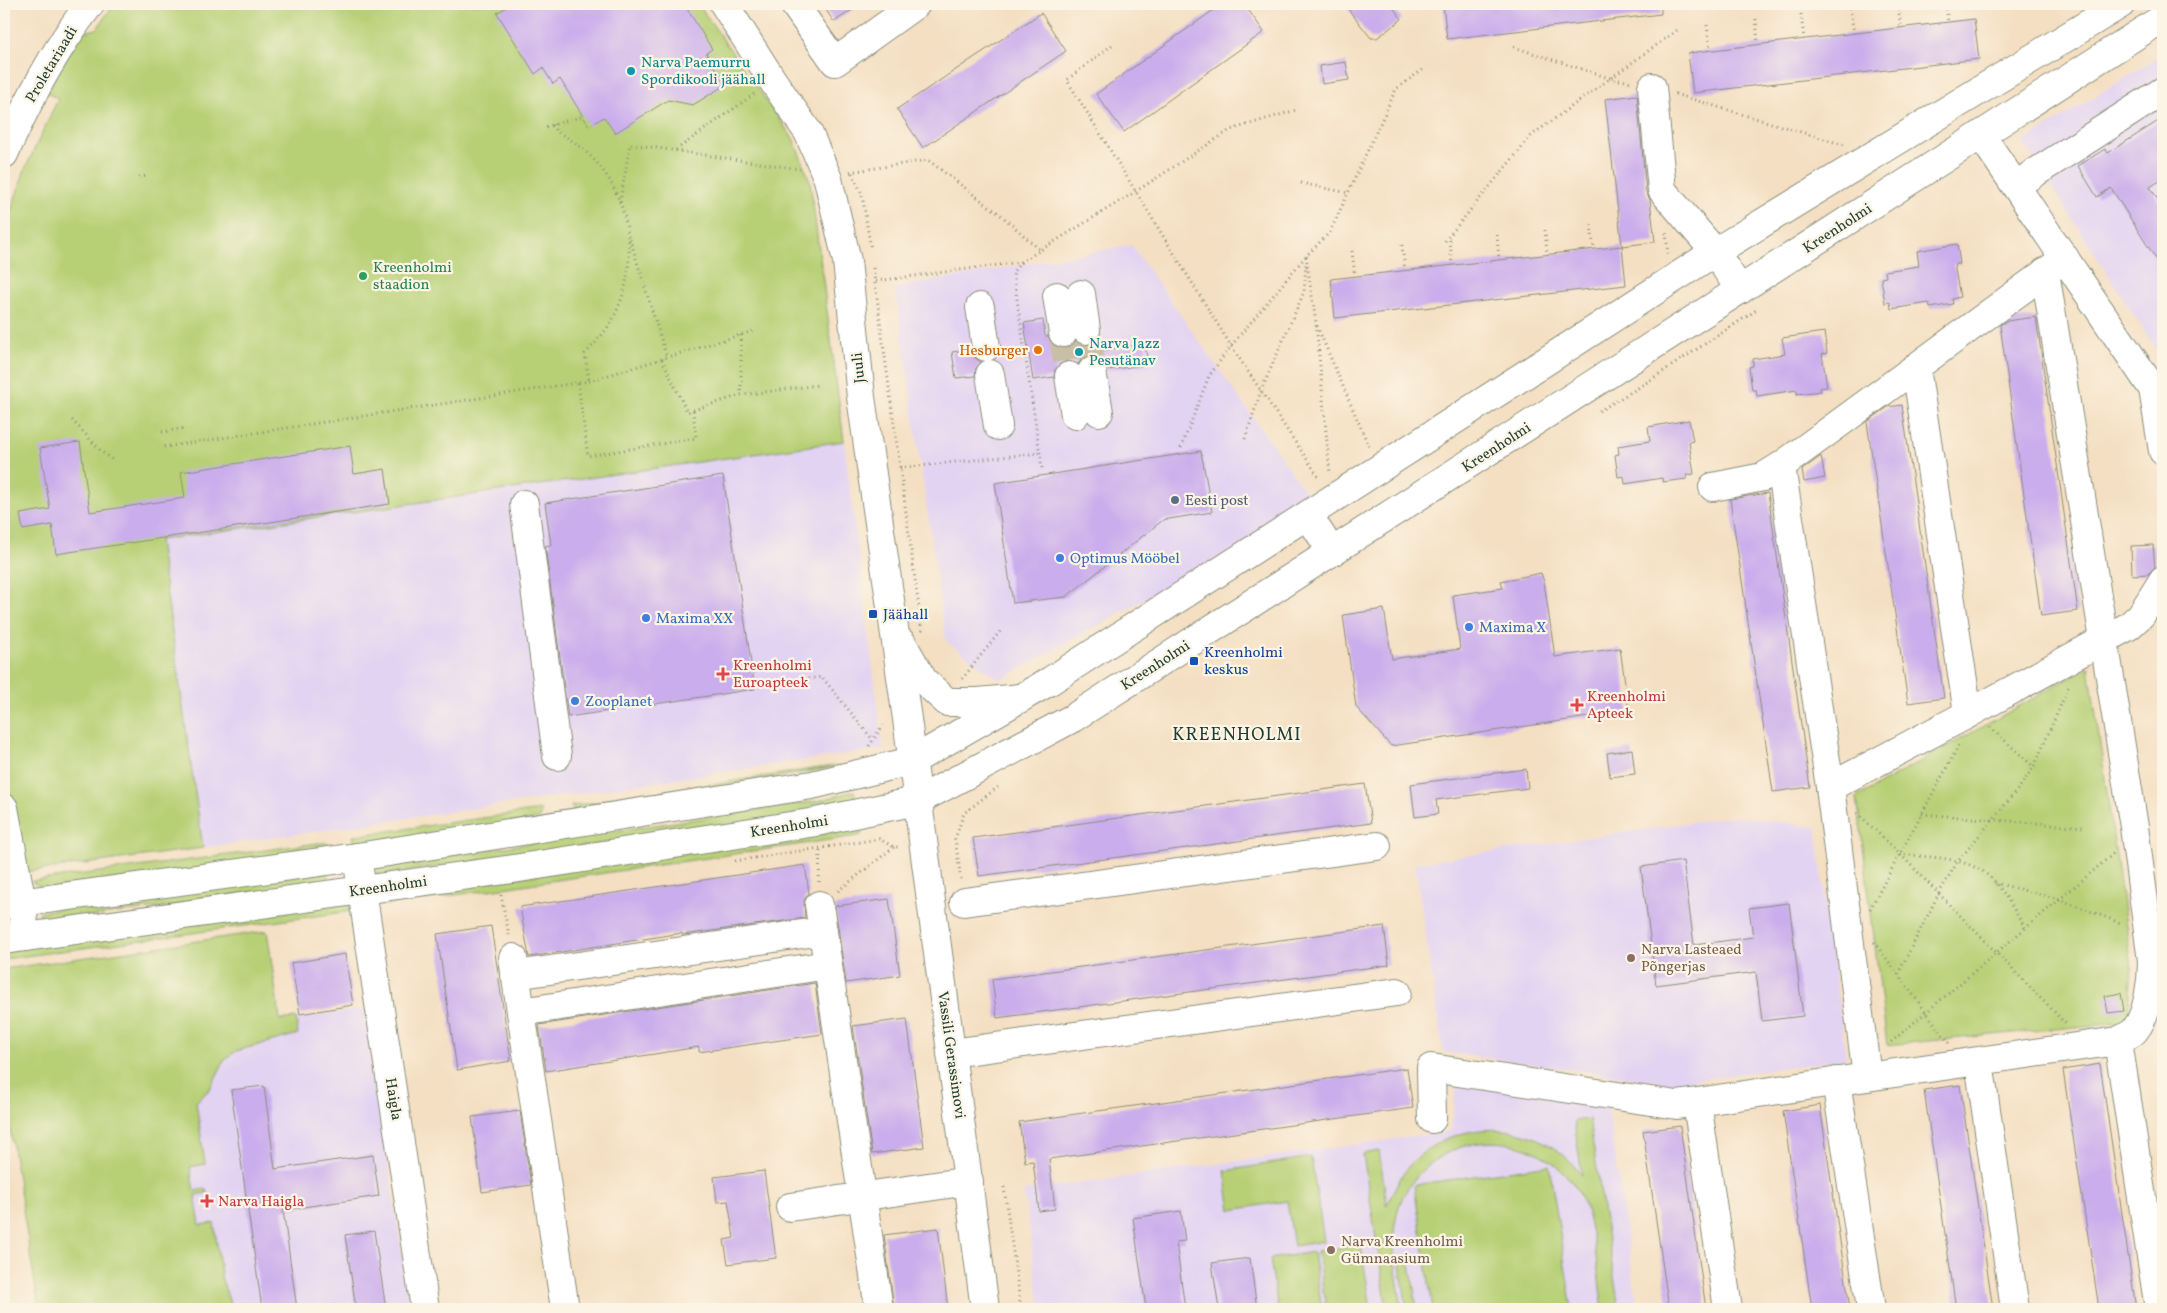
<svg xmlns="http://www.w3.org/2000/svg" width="2167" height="1313" font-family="Vollkorn,serif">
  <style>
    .built { fill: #e3d3f2 }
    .green { fill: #b7d076; stroke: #6b8655 }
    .building { fill: #caadec }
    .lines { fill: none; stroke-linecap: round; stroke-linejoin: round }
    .minor-tunnel { stroke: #c9bfa6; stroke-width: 28; stroke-dasharray: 28 14; stroke-linecap: butt }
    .minor-casing { stroke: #8a8e7b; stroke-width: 30 }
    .major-casing { stroke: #8a8e7b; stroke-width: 30 }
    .path { stroke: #8a8e7b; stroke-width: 3; stroke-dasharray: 1 4; stroke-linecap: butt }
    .minor { stroke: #fff; stroke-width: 28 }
    .major { stroke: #fff; stroke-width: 28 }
    .culture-dot { fill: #0f9aa8; stroke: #fcf5e5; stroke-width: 2 }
    .leisure-dot { fill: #2e9e5b; stroke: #fcf5e5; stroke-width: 2 }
    .food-dot { fill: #e8710a; stroke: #fcf5e5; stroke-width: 2 }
    .service-dot { fill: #5c6f8a; stroke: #fcf5e5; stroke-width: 2 }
    .shop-dot { fill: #3f7fe0; stroke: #fcf5e5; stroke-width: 2 }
    .transit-dot { fill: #1a4fb4; stroke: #fcf5e5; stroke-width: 2 }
    .health-dot { fill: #e0444e; stroke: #fcf5e5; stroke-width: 2 }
    .education-dot { fill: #8d6e63; stroke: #fcf5e5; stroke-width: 2 }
    .labels { text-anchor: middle; stroke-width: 4.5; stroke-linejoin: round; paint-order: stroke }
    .culture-label { font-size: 15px; fill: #0d838f; stroke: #fcf5e5; text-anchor: start }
    .street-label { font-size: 15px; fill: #1f3d34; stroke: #fcf5e5 }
    .leisure-label { font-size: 15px; fill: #27864d; stroke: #fcf5e5; text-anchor: start }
    .food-label { font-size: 15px; fill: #c56008; stroke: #fcf5e5; text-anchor: end }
    .service-label { font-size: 15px; fill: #4e5e75; stroke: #fcf5e5; text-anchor: start }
    .shop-label { font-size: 15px; fill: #366cbe; stroke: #fcf5e5; text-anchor: start }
    .transit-label { font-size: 15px; fill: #164399; stroke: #fcf5e5; text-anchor: start }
    .health-label { font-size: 15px; fill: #be3a42; stroke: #fcf5e5; text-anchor: start }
    .education-label { font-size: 15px; fill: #785e54; stroke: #fcf5e5; text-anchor: start }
    .quarter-label { font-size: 18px; letter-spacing: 1px; fill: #1f3d34; stroke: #fcf5e5 }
  </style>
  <rect width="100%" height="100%" fill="#fcf5e5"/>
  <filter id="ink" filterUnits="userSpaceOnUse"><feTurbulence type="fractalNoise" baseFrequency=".02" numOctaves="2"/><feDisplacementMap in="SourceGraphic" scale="10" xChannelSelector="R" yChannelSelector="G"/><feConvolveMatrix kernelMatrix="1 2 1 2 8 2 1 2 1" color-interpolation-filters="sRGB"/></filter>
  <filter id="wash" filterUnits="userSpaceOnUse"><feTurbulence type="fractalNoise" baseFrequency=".0096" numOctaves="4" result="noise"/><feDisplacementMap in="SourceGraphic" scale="20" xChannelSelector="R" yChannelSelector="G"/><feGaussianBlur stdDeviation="1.12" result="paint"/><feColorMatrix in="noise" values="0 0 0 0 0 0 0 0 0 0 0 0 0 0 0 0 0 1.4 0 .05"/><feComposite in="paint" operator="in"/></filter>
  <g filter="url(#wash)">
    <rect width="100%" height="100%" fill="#f4dfc2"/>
    <g class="built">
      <polygon points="2163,54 2163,360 2023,142"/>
      <polygon points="1131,245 1314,504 1000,680 946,641 895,288"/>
      <polygon points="844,441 883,749 35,872 28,818 8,803 5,779 21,760 4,563"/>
      <polygon points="1735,816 1816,827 1846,1059 1671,1083 1443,1052 1415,863"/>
      <polygon points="267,931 281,1020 365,1009 410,1309 39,1309 4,1092 4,969"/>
      <polygon points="1471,1085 1607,1104 1638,1309 1040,1309 1024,1191 1451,1131 1456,1088"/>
    </g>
    <g class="green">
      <polygon points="110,4 698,4 794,140 810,181 844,441 159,540 203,848 25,872 8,803 4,770 4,232 25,169 58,99 46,92 83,32 97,29 111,8"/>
      <polygon points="2089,667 2132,967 2128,1022 1887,1045 1857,797"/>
      <polygon points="832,766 843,766 574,811 571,806"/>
      <polygon points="854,791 857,802 821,813 377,875 376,866 818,801"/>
      <polygon points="541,810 539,819 355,845 353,836"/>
      <polygon points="862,828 861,835 857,836 380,906 387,897 396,895"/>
      <polygon points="318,843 329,843 327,851 47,889 33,883 32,881"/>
      <polygon points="327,871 329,886 41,923 39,912"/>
      <polygon points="346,904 352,911 4,959 4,949"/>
      <polygon points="267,931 280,1020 296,1018 298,1034 236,1051 224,1061 210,1089 196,1102 205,1164 190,1167 194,1191 206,1189 207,1193 195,1195 200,1225 214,1223 222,1280 232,1309 39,1309 4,1092 4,969"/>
      <path d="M1589,1119l30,190h-16c-6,-34 -8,-92 -27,-121 -34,-52 -105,-61 -151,-20 -10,9 -19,21 -24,33 -14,35 -4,72 1,108h-15l-24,-155 16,-3 8,54c8,-18 16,-35 31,-48 40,-35 101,-37 143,-4 8,6 14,15 21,22l-8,-54z"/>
      <polygon points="1311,1157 1324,1241 1294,1246 1287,1201 1231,1210 1225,1171"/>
      <polygon points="1549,1165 1572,1309 1433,1309 1414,1185"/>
      <polygon points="1361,1245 1371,1309 1326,1309 1317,1251"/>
      <polygon points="1313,1252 1322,1309 1278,1309 1270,1259"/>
      <polygon points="1409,1257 1417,1309 1407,1309 1399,1259"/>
    </g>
    <g id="blocks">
      <g class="building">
        <polygon points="511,4 684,4 712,49 706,53 725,85 693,105 668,100 615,133 604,117 589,126 560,79 553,84 543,68 535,74 497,13"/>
        <polygon points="822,4 861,4 834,22"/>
        <polygon points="1222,4 1244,4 1264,32 1124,132 1096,94"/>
        <polygon points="1344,4 1390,4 1402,19 1377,38 1371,38"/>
        <polygon points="1443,4 1661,4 1661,14 1447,39"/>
        <polygon points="1041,13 1066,51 923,148 897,109"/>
        <polygon points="1974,19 1979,59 1693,93 1688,53"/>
        <polygon points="1346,62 1349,80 1322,84 1320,66"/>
        <polygon points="1637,95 1646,192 1650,200 1655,242 1622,246 1605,99"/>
        <polygon points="2163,118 2163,179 2150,187 2163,208 2163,270 2111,188 2097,197 2078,166 2105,149 2108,153"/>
        <polygon points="1957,244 1960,264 1954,264 1960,297 1952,299 1953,304 1930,308 1929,303 1891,309 1890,302 1885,303 1881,278 1886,277 1885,271 1919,266 1917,251"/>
        <polygon points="1622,246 1626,285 1335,318 1331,279"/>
        <polygon points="2036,317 2078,611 2041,616 2000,325 2006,321"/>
        <polygon points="1043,320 1045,336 1048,336 1051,342 1057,347 1066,348 1076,341 1081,345 1089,345 1098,339 1100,351 1145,344 1148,364 1108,370 1104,361 1098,357 1090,356 1082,359 1078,364 1067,361 1060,364 1055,370 1054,377 1033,380 1024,323"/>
        <polygon points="1824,332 1827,353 1822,354 1827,387 1820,388 1821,391 1797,394 1797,390 1757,396 1756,390 1752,390 1749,367 1753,366 1753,359 1785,354 1782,338"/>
        <polygon points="971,349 974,357 981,362 976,368 975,376 956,378 952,352"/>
        <polygon points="1902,405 1944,698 1908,703 1867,422 1888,407"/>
        <polygon points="1689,420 1693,441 1689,442 1694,474 1686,475 1687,479 1663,482 1662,478 1625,484 1624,476 1618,477 1615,455 1619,454 1618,446 1650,441 1648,427"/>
        <polygon points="80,442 90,512 185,498 181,472 350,446 354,474 385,469 390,504 56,554 52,525 23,530 20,514 50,509 40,448"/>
        <polygon points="1201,451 1212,512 1163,520 1066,597 1013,603 995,483"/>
        <polygon points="1821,456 1825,478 1804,482 1802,470"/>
        <polygon points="723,476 755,689 568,717 545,546 551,545 545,503"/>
        <polygon points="1768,493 1810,787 1773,792 1730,499"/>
        <polygon points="2153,545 2155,567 2148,574 2132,575 2131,546"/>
        <polygon points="1541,573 1544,582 1555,657 1620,648 1629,711 1391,746 1356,707 1343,615 1384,609 1392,659 1460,649 1453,595 1503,588 1501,581"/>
        <polygon points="1632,749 1635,774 1610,777 1607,753"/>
        <polygon points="1526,769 1528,788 1436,800 1438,814 1415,817 1411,784"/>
        <polygon points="1365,784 1371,823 979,876 973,838"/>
        <polygon points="1683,861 1694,945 1753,937 1749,908 1789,903 1803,1016 1762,1021 1756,972 1656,985 1641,867"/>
        <polygon points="805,865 809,893 804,900 805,918 682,935 682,933 529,957 520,907"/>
        <polygon points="889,899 900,975 846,983 835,906"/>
        <polygon points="491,926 511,1061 457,1070 437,934"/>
        <polygon points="1384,926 1389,965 997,1018 992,979"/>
        <polygon points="345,954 353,1005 300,1014 291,963"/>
        <polygon points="815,983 822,1034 699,1052 699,1047 546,1071 539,1025"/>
        <polygon points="2121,993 2124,1011 2108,1013 2105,996"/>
        <polygon points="907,1019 924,1147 872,1154 853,1026"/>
        <polygon points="2100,1064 2136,1309 2099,1309 2063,1070"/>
        <polygon points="1407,1068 1413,1108 1049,1159 1055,1209 1039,1211 1033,1161 1025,1162 1019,1122"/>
        <polygon points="1960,1085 1993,1309 1956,1309 1924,1090"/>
        <polygon points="264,1086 275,1169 373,1155 379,1196 283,1210 297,1309 262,1309 231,1090"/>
        <polygon points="1820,1105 1850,1309 1812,1309 1783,1111"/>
        <polygon points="520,1111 531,1185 482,1192 472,1117"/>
        <polygon points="1680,1126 1706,1309 1669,1309 1643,1131"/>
        <polygon points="764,1171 776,1258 728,1264 724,1240 734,1238 728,1201 717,1202 714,1177"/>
        <polygon points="1181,1211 1185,1241 1176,1242 1185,1309 1146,1309 1133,1218"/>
        <polygon points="938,1228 948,1309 894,1309 884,1235"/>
        <polygon points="374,1231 386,1309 356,1309 345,1235"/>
        <polygon points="1250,1258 1257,1309 1219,1309 1212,1263"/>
      </g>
    </g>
  </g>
  <g filter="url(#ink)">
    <use href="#blocks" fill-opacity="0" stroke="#8a8e7b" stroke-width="1"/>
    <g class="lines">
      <g class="minor-tunnel">
        <polyline points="1086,330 1092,371"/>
        <polyline points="1063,333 1069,376"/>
      </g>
      <defs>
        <g id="minor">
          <polyline points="724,4 773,81 808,132 828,179 847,261 861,397 907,719 985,1309"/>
          <polyline points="794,4 835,62 916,4"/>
          <polyline points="1652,87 1662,190 1715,252"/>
          <polyline points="1981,135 2153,389 2163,451"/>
          <path d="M4,154c24,-53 50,-104 86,-150"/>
          <polyline points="2016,185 2163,91"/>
          <polyline points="1081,294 1086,330"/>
          <polyline points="1057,296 1063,333"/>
          <polyline points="980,307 986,347"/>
          <polyline points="1916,368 1968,714"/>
          <polyline points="1092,371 1099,412"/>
          <polyline points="990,374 998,426"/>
          <polyline points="1069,376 1075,415"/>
          <path d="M1781,466l49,321 37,290 251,-36c5,-3 13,-6 17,-11 13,-16 17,-49 17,-69l-18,-134 -89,-555"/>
          <polyline points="1713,487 1763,477 1781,466 2065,258"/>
          <polyline points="524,504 557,756"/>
          <polyline points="902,643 923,680 947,702 978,702 1021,698"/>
          <polyline points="1830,787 1968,714 2129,626 2141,615 2163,580"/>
          <polyline points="4,808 22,903 25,937"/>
          <polyline points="357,857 425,1309"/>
          <polyline points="964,902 1377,846"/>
          <polyline points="819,905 879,1309"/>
          <polyline points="513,958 565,1309"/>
          <polyline points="515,975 823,931"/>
          <polyline points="521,1012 828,965"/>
          <polyline points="2118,1041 2159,1309"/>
          <polyline points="951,1053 1397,992"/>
          <polyline points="1979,1062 2015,1309"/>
          <polyline points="1836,1081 1871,1309"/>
          <polyline points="1697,1103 1728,1309"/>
          <polyline points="1432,1119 1431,1068 1677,1105 1867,1077"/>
          <polyline points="790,1207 969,1181"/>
        </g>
        <g id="major">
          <polyline points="1715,252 1740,290"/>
          <polyline points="1308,515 1332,552"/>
          <polyline points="4,905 357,857 812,785 912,761 1050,681 1715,252 2121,4"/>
          <polyline points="4,940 513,869 816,822 873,810 917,801 1073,718 2163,18"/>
        </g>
      </defs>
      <use href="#minor" class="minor-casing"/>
      <use href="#major" class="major-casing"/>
      <g class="path">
        <polyline points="1864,4 1865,6"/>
        <polyline points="1898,4 1901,28"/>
        <polyline points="1946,4 1948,22"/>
        <polyline points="1416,8 1421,4"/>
        <polyline points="1850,8 1854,33"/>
        <polyline points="1801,14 1804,39"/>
        <polyline points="1756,19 1758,44"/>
        <polyline points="1707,25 1710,50"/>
        <polyline points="1112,45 1067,80 1231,346 1320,479"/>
        <polyline points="1514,47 1609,78 1631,82"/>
        <polyline points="1675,94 1844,145"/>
        <path d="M554,124l1,6c11,7 22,13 31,22 43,38 54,104 32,156 -7,18 -20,32 -33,46l4,27"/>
        <polyline points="546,127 583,116"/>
        <polyline points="676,150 754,94"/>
        <polyline points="850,172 928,160 1002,216 1040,250"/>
        <polyline points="852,173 862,194 871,250"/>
        <polyline points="139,177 148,176"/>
        <polyline points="1301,183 1348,193"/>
        <polyline points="620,202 630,144 800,169"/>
        <polyline points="1591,225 1594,249"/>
        <polyline points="1545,230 1547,254"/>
        <polyline points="1666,233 1668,254"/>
        <polyline points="1497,235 1499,260"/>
        <polyline points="630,239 667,358"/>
        <polyline points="1450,240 1452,265"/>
        <polyline points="1445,241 1532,135 1680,28"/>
        <polyline points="1402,245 1405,270"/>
        <polyline points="1352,251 1355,276"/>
        <polyline points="1306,256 1316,323 1330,474"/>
        <polyline points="873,268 922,631"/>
        <polyline points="876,281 1021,262"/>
        <polyline points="1317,326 1370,449"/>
        <polyline points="741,335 741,395"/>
        <polyline points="662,359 687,412 741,395 819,385"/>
        <polyline points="578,383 588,456 696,438 693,410"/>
        <polyline points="1599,411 1638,388 1758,309"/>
        <polyline points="72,420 102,452 114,461"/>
        <polyline points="162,432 186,428"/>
        <polyline points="1245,439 1261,391 1304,292 1306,264"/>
        <polyline points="164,447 589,381 753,331"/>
        <polyline points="1181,448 1209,376 1231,346 1306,256 1330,232 1396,89 1425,68"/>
        <polyline points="900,468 1039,453"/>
        <polyline points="1042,468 1013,272 1021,262 1135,192 1230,130 1296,110"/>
        <polyline points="962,679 1002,629"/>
        <polyline points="759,686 822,677 873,740"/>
        <polyline points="1990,727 2034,767"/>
        <polyline points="869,746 883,725"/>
        <polyline points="1857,813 1900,854 2067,1025"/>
        <polyline points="1922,814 2084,827"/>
        <path d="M1900,854c32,4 72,2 95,28 12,14 21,31 30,46"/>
        <polyline points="735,861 879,839 894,847 900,847"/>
        <polyline points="961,879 955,839 964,813 998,787"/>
        <polyline points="819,882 820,848"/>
        <polyline points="1995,883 2059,899 2123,924"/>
        <polyline points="838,891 894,847"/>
        <polyline points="501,895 509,935"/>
        <polyline points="1870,909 1959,745"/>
        <polyline points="1874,942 1949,1043"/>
        <polyline points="1898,974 1939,893 1958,861 2019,788 2034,767 2069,686"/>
        <polyline points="1891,1042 2113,854"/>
        <polyline points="1004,1187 1021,1309"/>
      </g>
      <use href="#minor" class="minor"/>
      <use href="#major" class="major"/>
    </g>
  </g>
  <g class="culture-dot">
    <circle cx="631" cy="71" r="5"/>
    <circle cx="1079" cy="352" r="5"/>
  </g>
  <circle class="leisure-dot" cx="363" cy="276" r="5"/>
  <circle class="food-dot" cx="1038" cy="350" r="5"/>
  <circle class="service-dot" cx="1175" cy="500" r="5"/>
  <g class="shop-dot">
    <circle cx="1060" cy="558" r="5"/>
    <circle cx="646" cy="618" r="5"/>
    <circle cx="1469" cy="627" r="5"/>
    <circle cx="575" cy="701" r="5"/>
  </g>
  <g class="transit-dot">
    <rect x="868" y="609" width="10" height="10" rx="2.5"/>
    <rect x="1189" y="656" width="10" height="10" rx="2.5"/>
  </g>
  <g class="health-dot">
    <path d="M720.5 666.5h5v5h5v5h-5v5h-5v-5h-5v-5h5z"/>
    <path d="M1574.5 697.5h5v5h5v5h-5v5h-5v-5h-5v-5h5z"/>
    <path d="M204.5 1193.5h5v5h5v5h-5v5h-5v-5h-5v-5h5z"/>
  </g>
  <g class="education-dot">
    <circle cx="1631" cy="958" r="5"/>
    <circle cx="1331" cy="1250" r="5"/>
  </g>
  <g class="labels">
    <g class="culture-label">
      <text x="641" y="67">Narva Paemurru<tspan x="641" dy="17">Spordikooli jäähall</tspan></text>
      <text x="1089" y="348">Narva Jazz<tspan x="1089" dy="17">Pesutänav</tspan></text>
    </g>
    <g class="street-label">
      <text transform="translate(51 64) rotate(-59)" y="5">Proletariaadi</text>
      <text transform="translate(1837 228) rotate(-33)" y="5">Kreenholmi</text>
      <text transform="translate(858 368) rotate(-96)" y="5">Juuli</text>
      <text transform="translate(1496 447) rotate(-33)" y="5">Kreenholmi</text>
      <text transform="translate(1155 665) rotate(-33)" y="5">Kreenholmi</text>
      <text transform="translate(789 826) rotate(-9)" y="5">Kreenholmi</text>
      <text transform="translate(388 886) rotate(-8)" y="5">Kreenholmi</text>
      <text transform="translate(952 1055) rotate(82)" y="5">Vassili Gerassimovi</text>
      <text transform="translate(394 1099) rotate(81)" y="5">Haigla</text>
    </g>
    <g class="leisure-label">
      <text x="373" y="272">Kreenholmi<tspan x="373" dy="17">staadion</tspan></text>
    </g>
    <g class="food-label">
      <text x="1028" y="355">Hesburger</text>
    </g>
    <g class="service-label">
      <text x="1185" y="505">Eesti post</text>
    </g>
    <g class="shop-label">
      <text x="1070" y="563">Optimus Mööbel</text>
      <text x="656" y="623">Maxima XX</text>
      <text x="1479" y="632">Maxima X</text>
      <text x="585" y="706">Zooplanet</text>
    </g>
    <g class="transit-label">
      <text x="883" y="619">Jäähall</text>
      <text x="1204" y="657">Kreenholmi<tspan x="1204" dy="17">keskus</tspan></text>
    </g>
    <g class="health-label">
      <text x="733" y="670">Kreenholmi<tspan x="733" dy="17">Euroapteek</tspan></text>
      <text x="1587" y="701">Kreenholmi<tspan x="1587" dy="17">Apteek</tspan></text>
      <text x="218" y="1206">Narva Haigla</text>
    </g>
    <g class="education-label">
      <text x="1641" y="954">Narva Lasteaed<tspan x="1641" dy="17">Põngerjas</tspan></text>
      <text x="1341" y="1246">Narva Kreenholmi<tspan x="1341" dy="17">Gümnaasium</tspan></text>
    </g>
    <g class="quarter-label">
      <text x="1237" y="740">KREENHOLMI</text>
    </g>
  </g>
  <rect width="2167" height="1313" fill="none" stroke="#fcf5e5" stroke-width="20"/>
</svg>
